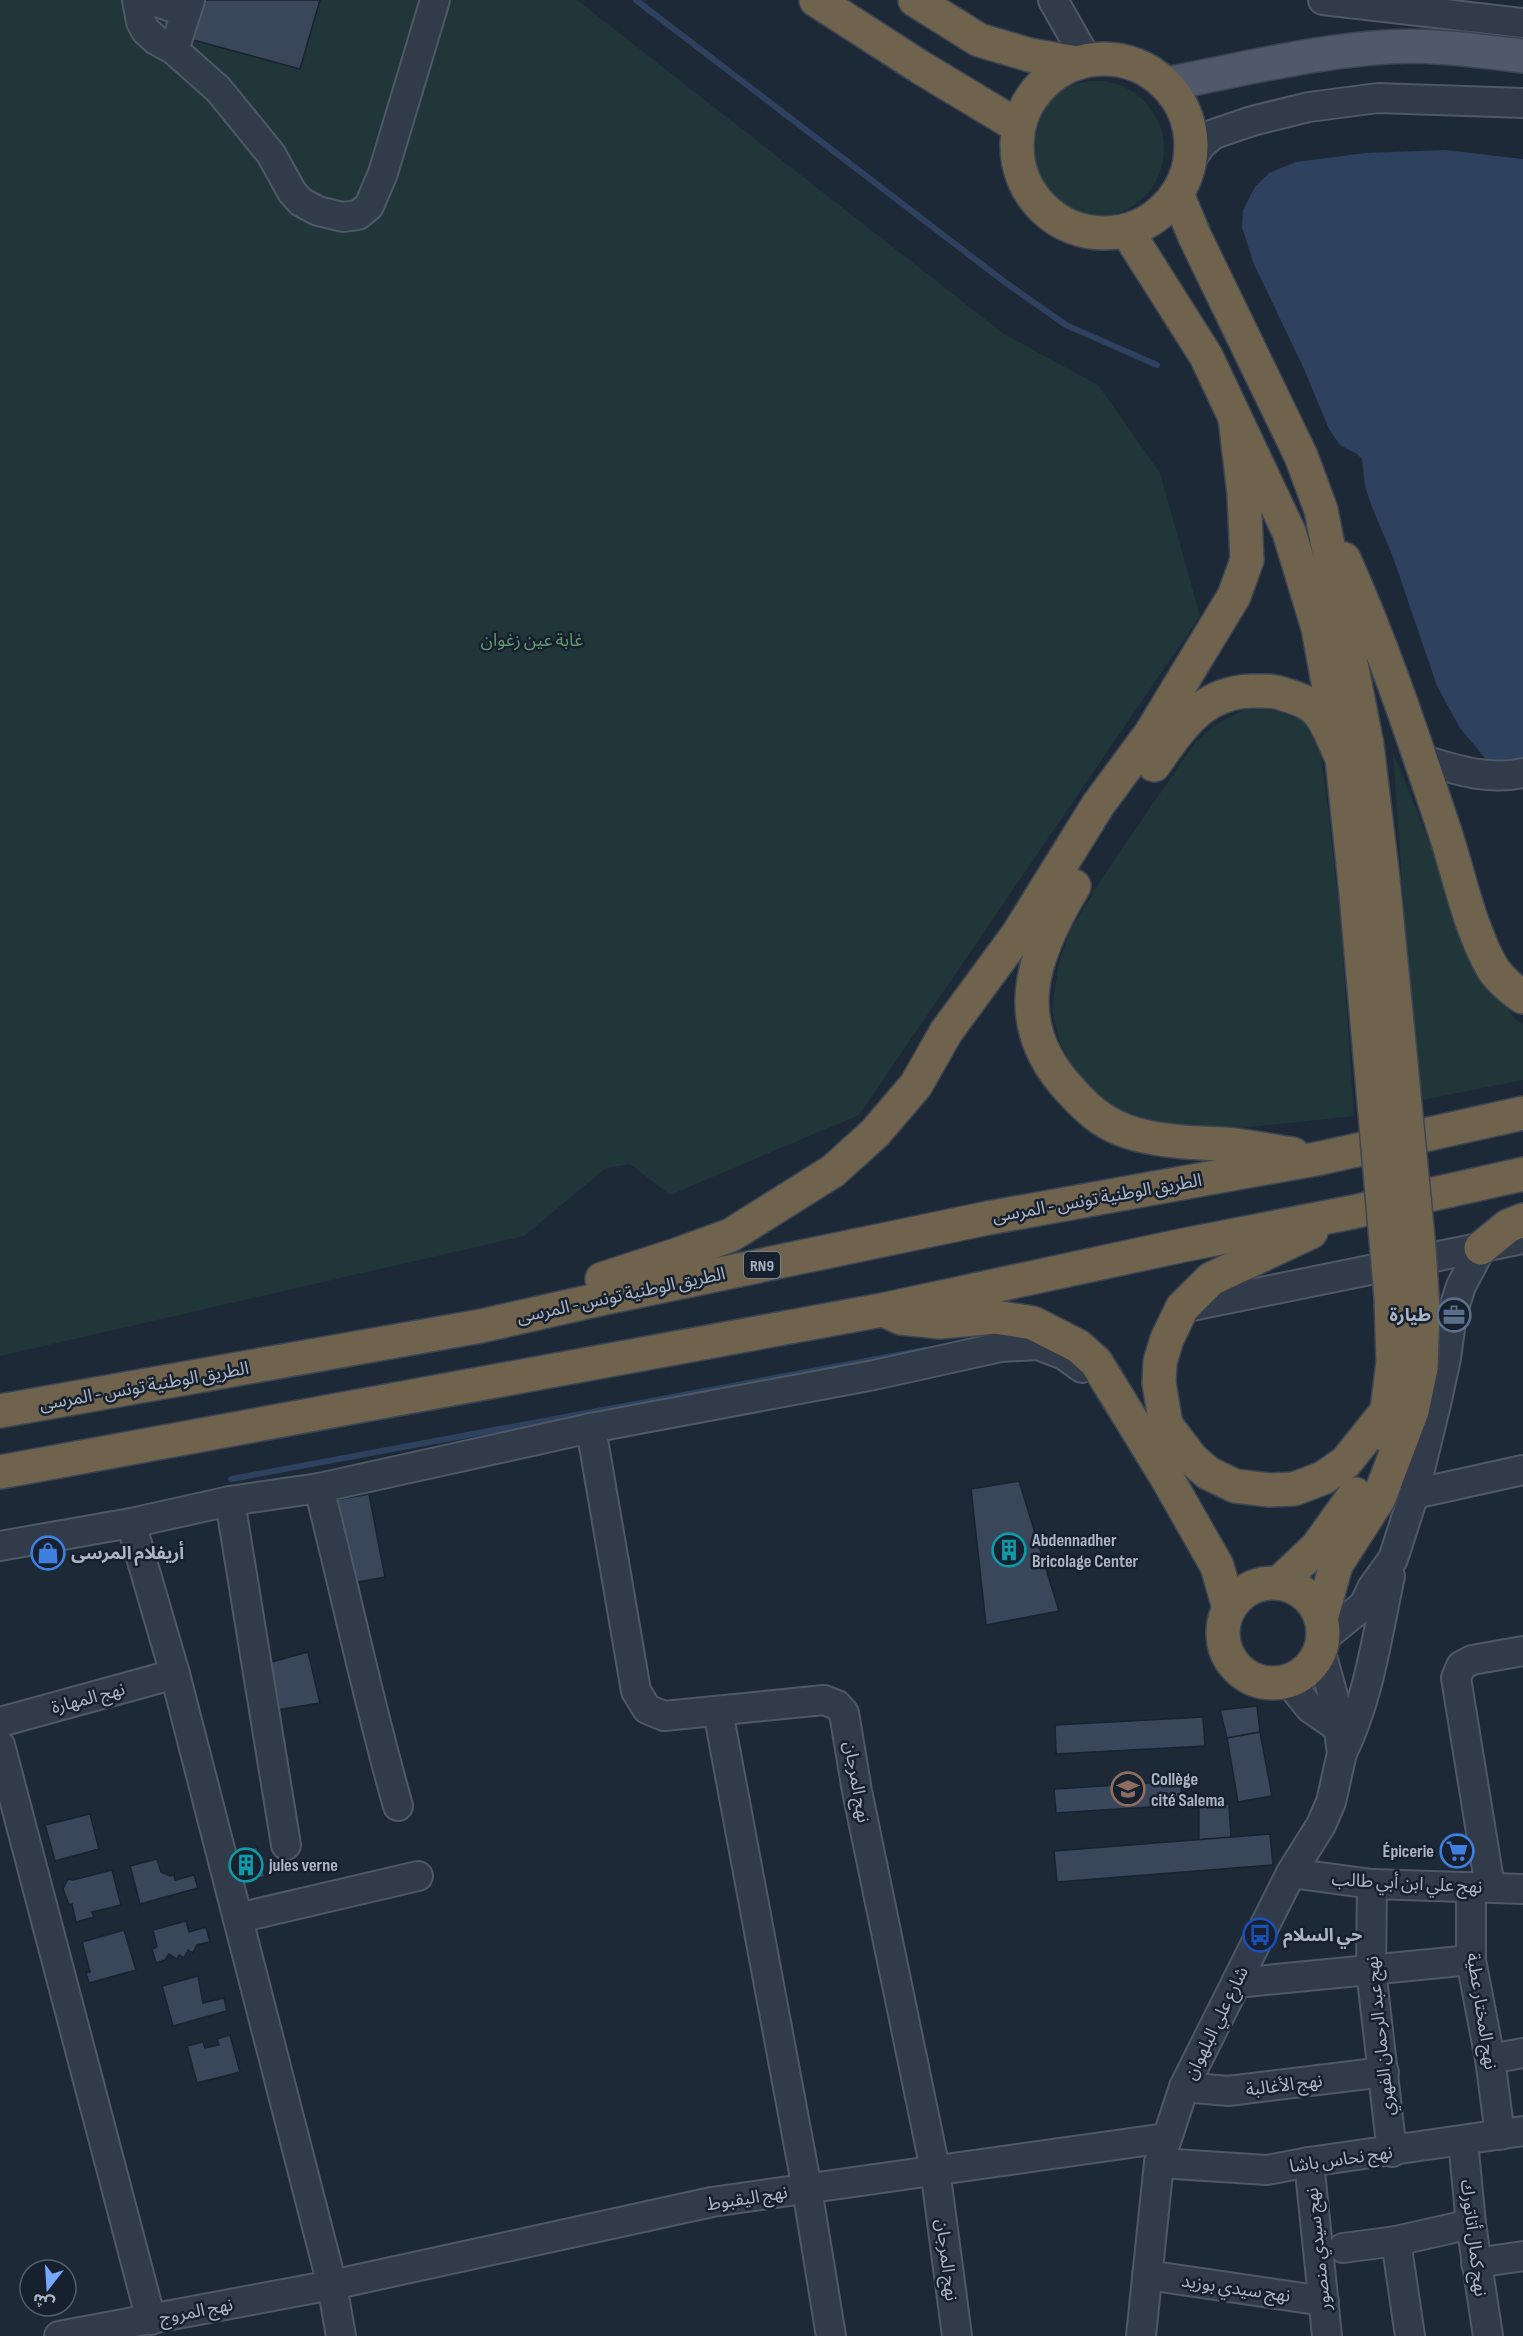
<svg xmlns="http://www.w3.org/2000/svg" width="1523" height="2336" font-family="'Sofia Sans Condensed','Noto Sans Arabic',sans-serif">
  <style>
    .green { fill: #203639 }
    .water { fill: #2e415f }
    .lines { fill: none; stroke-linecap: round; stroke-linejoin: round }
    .stream { stroke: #2e415f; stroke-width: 6 }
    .building { fill: #3a4659; stroke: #19222f; stroke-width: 1.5 }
    .minor-casing { stroke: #4f5867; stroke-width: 32 }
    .major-casing { stroke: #3b4452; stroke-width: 36 }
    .highway-casing { stroke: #3c4553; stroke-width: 36 }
    .minor { stroke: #323b49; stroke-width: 28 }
    .major { stroke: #4f5969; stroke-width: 33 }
    .highway { stroke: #6f634e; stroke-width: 33 }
    .highway-bridge-casing { stroke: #3c4553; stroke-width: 36; stroke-linecap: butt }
    .highway-bridge { stroke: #6f634e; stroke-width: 33 }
    .labels { text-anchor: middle; stroke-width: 5; stroke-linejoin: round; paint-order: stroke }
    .shield { fill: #17202d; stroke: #7f8898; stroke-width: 1.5 }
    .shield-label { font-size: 16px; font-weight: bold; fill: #acb5c6 }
    .park-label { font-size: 18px; fill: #62986f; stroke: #17202d }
    .street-label { font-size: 18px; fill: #acb5c6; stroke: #17202d }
    .poi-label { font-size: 18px; font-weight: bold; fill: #acb5c6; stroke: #17202d; text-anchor: start }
  </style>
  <rect width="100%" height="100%" fill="#1e2938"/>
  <g class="green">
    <polygon points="0,0 577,0 1004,334 1098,385 1160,473 1200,616 859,1115 670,1195 630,1164 606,1168 524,1236 0,1356"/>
    <circle cx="1096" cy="149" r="68"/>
    <polygon points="1250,707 1280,712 1303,721 1320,751 1329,816 1341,928 1354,1116 1222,1130 1165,1126 1130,1115 1094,1095 1074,1069 1061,1045 1052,1009 1058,968 1069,932 1104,875 1194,744 1215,725"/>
    <polygon points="1393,752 1483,975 1515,1019 1523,1024 1523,1080 1417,1101"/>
  </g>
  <polygon class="water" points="1445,150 1523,159 1523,762 1489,763 1460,728 1437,686 1393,557 1372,507 1365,486 1362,459 1357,454 1340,445 1329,429 1304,369 1253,262 1242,227 1243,210 1255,187 1269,173 1296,162 1365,153"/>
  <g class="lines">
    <g class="stream">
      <polyline points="636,0 1006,283 1066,325 1157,365"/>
      <polyline points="231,1479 925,1350"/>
    </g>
  </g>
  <g class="building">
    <polygon points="204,0 320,0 300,69 193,40"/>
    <polygon points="1019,1481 1059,1611 986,1625 971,1489"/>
    <polygon points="369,1494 385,1577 353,1583 335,1500"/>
    <polygon points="308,1652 320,1703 277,1710 264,1664"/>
    <polygon points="1257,1706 1260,1732 1227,1738 1220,1710"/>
    <polygon points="1203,1717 1205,1746 1056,1754 1055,1725"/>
    <polygon points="1260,1732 1272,1796 1238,1802 1227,1738"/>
    <polygon points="1181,1781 1182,1805 1056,1813 1054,1789"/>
    <polygon points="1199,1804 1229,1804 1231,1838 1199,1840"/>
    <polygon points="90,1814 99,1849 55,1861 45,1825"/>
    <polygon points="1270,1834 1273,1865 1057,1882 1054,1851"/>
    <polygon points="257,1847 265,1877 234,1882 227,1852"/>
    <polygon points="157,1859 161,1872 170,1876 174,1875 175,1880 194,1875 198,1888 140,1904 130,1866"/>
    <polygon points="112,1870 121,1905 92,1912 94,1917 76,1922 72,1904 69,1905 63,1889 68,1879 73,1880"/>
    <polygon points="186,1921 189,1932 206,1927 210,1942 197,1945 193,1953 188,1950 184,1958 179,1955 177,1959 169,1954 165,1960 156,1963 152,1949 157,1947 153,1930"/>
    <polygon points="124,1930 136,1970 89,1983 86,1973 90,1972 82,1942"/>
    <polygon points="198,1976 203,2003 224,1998 227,2011 173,2026 162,1986"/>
    <polygon points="230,2035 240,2072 197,2083 187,2046 203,2042 205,2048 219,2045 217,2039"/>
  </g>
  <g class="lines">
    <defs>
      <g id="minor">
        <polyline points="137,0 141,22 146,31 156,40 174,50 218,89 271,154 292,192 301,202 318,211 343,217 358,215 369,206 383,173 435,0"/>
        <polyline points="151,0 186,12"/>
        <polyline points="1053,0 1087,60"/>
        <polyline points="1323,0 1523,23"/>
        <polyline points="174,50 190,0"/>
        <polyline points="1191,159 1202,144 1214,134 1252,121 1309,107 1378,98 1523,103"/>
        <path d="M1420,759c34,10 67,22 103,14"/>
        <polyline points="1182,1308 1523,1239"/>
        <polyline points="591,1428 636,1691 647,1709 664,1716 824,1700 837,1705 844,1713 857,1791 935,2169 957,2336"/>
        <path d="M319,1488c27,106 49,213 79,318"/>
        <polyline points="1414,1494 1523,1470"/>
        <polyline points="230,1501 286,1845"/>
        <polyline points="131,1523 175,1674 332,2285 341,2336"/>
        <polyline points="0,1546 131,1523 230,1501 319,1488 591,1428 874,1375 1001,1347 1038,1345 1064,1355 1082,1368"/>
        <polyline points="1322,1639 1364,1605 1372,1588 1393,1559 1414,1494 1436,1404 1446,1358 1452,1314 1461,1286 1481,1248"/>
        <polyline points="1286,1681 1294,1688 1310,1708 1339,1728"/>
        <polyline points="718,1711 807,2189 831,2336"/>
        <polyline points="0,1722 175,1674"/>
        <polyline points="0,1745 151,2320"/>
        <path d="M1342,1753c27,-55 35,-117 48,-177"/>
        <polyline points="1291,1873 1372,1884 1523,1889"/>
        <polyline points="1372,1884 1371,1970 1392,2152"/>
        <polyline points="1471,1887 1471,1960 1490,2059 1500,2135"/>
        <polyline points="1490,1887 1456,1678 1461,1666 1472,1660 1523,1651"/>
        <polyline points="238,1918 418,1876"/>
        <polyline points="1236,1983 1471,1960"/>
        <polyline points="1490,2059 1523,2053"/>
        <polyline points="1184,2087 1228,2091 1384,2072"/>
        <polyline points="1463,2141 1471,2224 1488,2336"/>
        <polyline points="1309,2162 1327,2336"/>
        <polyline points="1159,2163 1267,2170 1309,2162 1523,2131"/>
        <polyline points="1396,2241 1410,2336"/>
        <polyline points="1343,2248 1396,2241 1471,2224"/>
        <polyline points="1476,2263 1523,2256"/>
        <polyline points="1147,2275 1324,2301"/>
        <polyline points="59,2336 332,2285 712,2202 1166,2138"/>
        <polyline points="1141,2336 1159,2163 1184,2087 1291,1873 1321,1825 1331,1802 1342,1753 1335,1703 1320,1649"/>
      </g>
      <path id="major" d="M1166,84c69,-13 136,-30 207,-36 49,-5 101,2 150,8"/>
      <g id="highway">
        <polyline points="816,0 920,67 1018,126"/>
        <polyline points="915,0 979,40 1030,55 1077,63"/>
        <circle cx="1104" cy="146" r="87"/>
        <polyline points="1177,194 1195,237 1301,456 1321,510 1367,745 1383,879"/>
        <polyline points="1127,231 1206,356 1289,532 1318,628 1342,758 1355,883"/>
        <path d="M1344,559c40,89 70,181 101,273 15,46 24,95 48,137 7,10 20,22 30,28"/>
        <path d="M1154,765c26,-37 48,-73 98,-74 11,0 21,-1 31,3 13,4 27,8 36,19 10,12 16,32 23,45"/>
        <path d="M1074,886c-43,71 -67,138 -2,206 19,21 35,34 63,42 30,8 60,9 90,10 23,2 46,7 68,10"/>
        <polyline points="1311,1232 1211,1279 1182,1308 1167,1339 1160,1362 1159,1383 1166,1425 1192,1459 1208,1473 1235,1486 1269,1490 1294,1489 1323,1478 1346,1462 1386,1412"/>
        <polyline points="1481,1248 1508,1226 1523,1220"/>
        <polyline points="602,1279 679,1254 731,1235 833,1171 875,1133 916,1085 946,1032 1018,934 1098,805 1151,733 1234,596 1247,560 1244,494 1235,418"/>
        <polyline points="892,1314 901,1318 940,1322 995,1317 1033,1323 1078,1346 1096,1362 1167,1478 1217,1566 1229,1608"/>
        <polyline points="0,1411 481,1326 605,1298 988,1218 1321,1158 1523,1113"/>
        <polyline points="1384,1434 1393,1362"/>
        <polyline points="0,1472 882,1310 1184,1245 1353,1212 1523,1174"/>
        <polyline points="1279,1583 1317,1547 1355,1494"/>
        <circle cx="1273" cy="1633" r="50"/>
        <polyline points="1321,1619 1336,1565 1379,1498 1412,1411 1421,1368"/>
      </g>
    </defs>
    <use href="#minor" class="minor-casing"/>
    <use href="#major" class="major-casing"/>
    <use href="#highway" class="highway-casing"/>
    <use href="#minor" class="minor"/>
    <use href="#major" class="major"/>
    <use href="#highway" class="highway"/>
    <defs>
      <g id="highway-bridge">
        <polyline points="1383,879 1419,1248 1423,1310 1421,1368"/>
        <polyline points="1355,883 1391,1298 1393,1362"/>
      </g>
    </defs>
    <use href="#highway-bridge" class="highway-bridge-casing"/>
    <use href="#highway-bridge" class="highway-bridge"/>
  </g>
  <defs>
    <symbol id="office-ring" viewBox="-11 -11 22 22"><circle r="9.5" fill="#17202d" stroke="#5c6f8a" stroke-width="1.5"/><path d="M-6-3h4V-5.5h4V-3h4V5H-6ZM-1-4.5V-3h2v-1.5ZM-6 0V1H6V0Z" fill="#5c6f8a"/></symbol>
    <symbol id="building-ring" viewBox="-11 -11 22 22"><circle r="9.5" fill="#17202d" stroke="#0f9aa8" stroke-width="1.5"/><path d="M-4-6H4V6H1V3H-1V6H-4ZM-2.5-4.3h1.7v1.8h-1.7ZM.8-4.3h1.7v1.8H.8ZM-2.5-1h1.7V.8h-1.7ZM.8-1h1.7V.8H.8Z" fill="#0f9aa8"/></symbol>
    <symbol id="shop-ring" viewBox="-11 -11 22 22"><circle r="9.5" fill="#17202d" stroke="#3f7fe0" stroke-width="1.5"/><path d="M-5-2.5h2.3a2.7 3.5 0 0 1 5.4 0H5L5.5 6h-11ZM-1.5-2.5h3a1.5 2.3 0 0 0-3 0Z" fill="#3f7fe0"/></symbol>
    <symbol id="school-ring" viewBox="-11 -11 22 22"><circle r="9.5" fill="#17202d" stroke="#8d6e63" stroke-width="1.5"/><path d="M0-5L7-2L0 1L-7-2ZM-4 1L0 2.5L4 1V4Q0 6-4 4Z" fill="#8d6e63"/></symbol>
    <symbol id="supermarket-ring" viewBox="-11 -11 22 22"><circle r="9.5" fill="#17202d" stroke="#3f7fe0" stroke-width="1.5"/><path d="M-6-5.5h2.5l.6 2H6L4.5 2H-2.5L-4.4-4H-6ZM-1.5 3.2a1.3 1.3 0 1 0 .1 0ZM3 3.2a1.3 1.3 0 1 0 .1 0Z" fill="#3f7fe0"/></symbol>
    <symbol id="bus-ring" viewBox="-11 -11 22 22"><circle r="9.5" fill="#17202d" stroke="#1a4fb4" stroke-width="1.5"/><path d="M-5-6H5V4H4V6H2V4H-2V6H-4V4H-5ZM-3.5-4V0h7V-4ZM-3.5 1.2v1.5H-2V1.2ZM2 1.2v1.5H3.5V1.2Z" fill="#1a4fb4"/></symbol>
  </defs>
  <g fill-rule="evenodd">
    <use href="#office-ring" x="1435" y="1296" width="38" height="38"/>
    <use href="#building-ring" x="990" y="1531" width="38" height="38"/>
    <use href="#shop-ring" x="29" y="1534" width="38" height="38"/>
    <use href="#school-ring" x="1109" y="1770" width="38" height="38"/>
    <use href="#supermarket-ring" x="1438" y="1832" width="38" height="38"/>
    <use href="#building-ring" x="227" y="1846" width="38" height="38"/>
    <use href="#bus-ring" x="1241" y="1916" width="38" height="38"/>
  </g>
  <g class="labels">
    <rect class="shield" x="744" y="1252" width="36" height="26" rx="4.5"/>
    <g class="shield-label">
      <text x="762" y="1271">RN9</text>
    </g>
    <g class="park-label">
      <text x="532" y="646">غابة عين زغوان</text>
    </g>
    <g class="street-label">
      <text transform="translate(1097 1198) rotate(-10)" y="6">الطريق الوطنية تونس - المرسى</text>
      <text transform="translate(621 1295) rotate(-12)" y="6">الطريق الوطنية تونس - المرسى</text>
      <text transform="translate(144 1386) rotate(-10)" y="6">الطريق الوطنية تونس - المرسى</text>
      <text transform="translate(88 1698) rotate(-15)" y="6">نهج المهارة</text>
      <text transform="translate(857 1782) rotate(80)" y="6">نهج المرجان</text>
      <text transform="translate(1407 1883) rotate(3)" y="6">نهج علي ابن أبي طالب</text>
      <text transform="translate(1482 2011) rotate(81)" y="6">نهج المختار عطية</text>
      <text transform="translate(1216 2023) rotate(-64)" y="6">شارع علي البلهوان</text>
      <text transform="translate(1380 2036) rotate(-96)" y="6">نهج عبد الرحمان الفهري</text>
      <text transform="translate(1284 2085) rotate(-7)" y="6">نهج الأغالبة</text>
      <text transform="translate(1341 2159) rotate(-8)" y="6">نهج نحاس باشا</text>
      <text transform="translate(747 2198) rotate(-9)" y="6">نهج اليقبوط</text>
      <text transform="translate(1474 2238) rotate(83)" y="6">نهج كمال أتاتورك</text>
      <text transform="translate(1318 2249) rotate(-96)" y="6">نهج سيدي منصور</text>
      <text transform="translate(947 2260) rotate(83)" y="6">نهج المرجان</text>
      <text transform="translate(1236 2288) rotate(8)" y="6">نهج سيدي بوزيد</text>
      <text transform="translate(196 2311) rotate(-11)" y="6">نهج المروج</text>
    </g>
    <g class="poi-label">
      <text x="1431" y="1321" text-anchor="end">طيارة</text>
      <text x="1032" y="1546">Abdennadher<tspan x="1032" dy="21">Bricolage Center</tspan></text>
      <text x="71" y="1559">أريفلام المرسى</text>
      <text x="1151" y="1785">Collège<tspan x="1151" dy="21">cité Salema</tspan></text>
      <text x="1434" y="1857" text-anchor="end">Épicerie</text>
      <text x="269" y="1871">jules verne</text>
      <text x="1283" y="1941">حي السلام</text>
    </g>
  </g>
  <g transform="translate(48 2288) rotate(197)"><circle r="28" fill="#17202d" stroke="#535c6a" stroke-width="1.5"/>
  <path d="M0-4.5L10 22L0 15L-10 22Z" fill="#77a8ff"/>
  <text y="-9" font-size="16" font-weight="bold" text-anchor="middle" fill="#acb5c6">ش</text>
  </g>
</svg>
